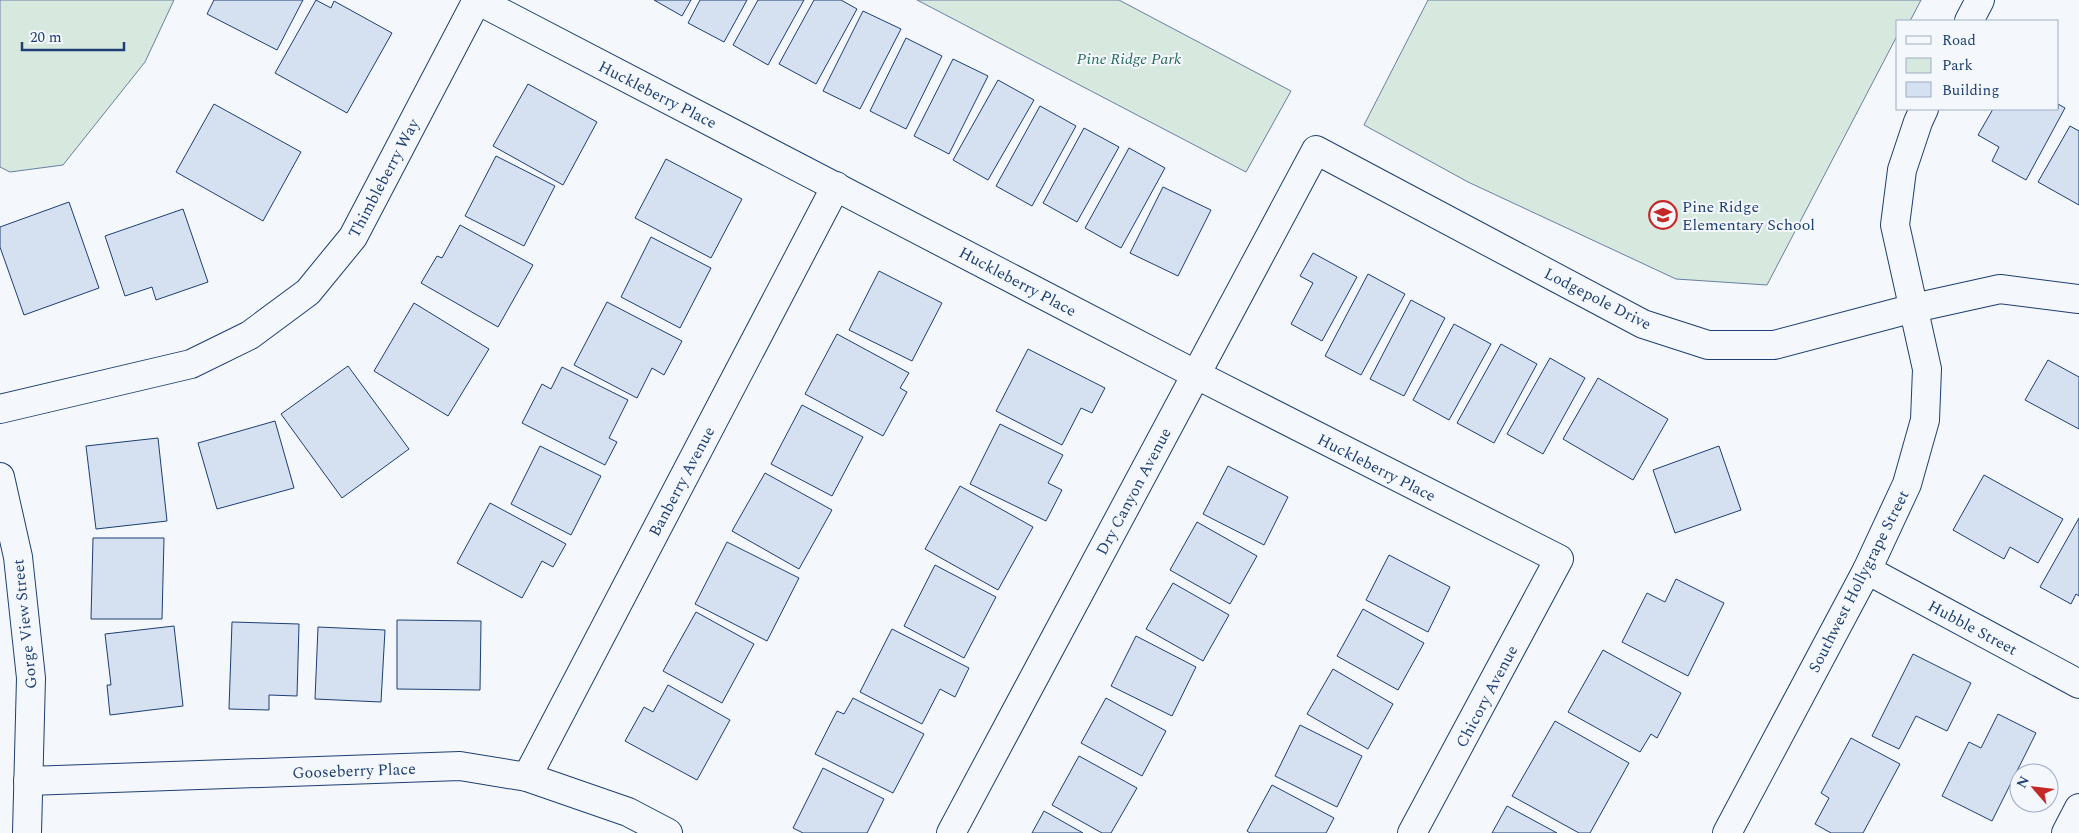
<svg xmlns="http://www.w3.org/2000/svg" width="2079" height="833" font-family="Spectral,serif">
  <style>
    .green { fill: #d7e8df; stroke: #687fa3 }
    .building { fill: #d5e0f0; stroke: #1d3f73 }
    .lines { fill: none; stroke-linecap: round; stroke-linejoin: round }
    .minor-casing { stroke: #1d3f73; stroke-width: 30 }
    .minor { stroke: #f4f7fb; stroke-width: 28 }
    .labels { text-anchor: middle; stroke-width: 4; stroke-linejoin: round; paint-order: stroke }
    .park-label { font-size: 16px; font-style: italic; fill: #2c6c60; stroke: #f4f7fb }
    .street-label { font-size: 16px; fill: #1d3f73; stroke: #f4f7fb }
    .poi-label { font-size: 16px; fill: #1d3f73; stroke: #f4f7fb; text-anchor: start }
  </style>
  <rect width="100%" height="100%" fill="#f4f7fb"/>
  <g class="green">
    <polygon points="0,0 174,0 145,62 63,165 10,172 0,167"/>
    <polygon points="917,0 1119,0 1291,91 1246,172"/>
    <polygon points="1428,0 1921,0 1910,21 1898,21 1898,34 1767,285 1676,279 1468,182 1364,125"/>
  </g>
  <g class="building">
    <polygon points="214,0 303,0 277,50 207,14"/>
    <polygon points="316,0 331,8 334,1 392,33 347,113 275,73"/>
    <polygon points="654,0 691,0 682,16"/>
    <polygon points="700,0 747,0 724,42 688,23"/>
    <polygon points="758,0 804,0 768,65 733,45"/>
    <polygon points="814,0 841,0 857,9 816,84 779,64"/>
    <polygon points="863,11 901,29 860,109 823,91"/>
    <polygon points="906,38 942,56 906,129 870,111"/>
    <polygon points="953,59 988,76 949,154 914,136"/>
    <polygon points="998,80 1034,100 988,180 953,160"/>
    <polygon points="528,84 597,122 563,185 493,146"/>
    <polygon points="214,104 301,152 263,221 176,172"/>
    <polygon points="2058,104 2065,108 2026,180 1992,161 1999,147 1978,135 1993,109 2058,109"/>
    <polygon points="1040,106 1076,126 1032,206 996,186"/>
    <polygon points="2070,126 2079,131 2079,205 2038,182"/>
    <polygon points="1084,128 1119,147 1077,222 1043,203"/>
    <polygon points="1129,148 1165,168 1121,248 1085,228"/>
    <polygon points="496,156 555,186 524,246 465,216"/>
    <polygon points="666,159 742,199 711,258 635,218"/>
    <polygon points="1163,187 1211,210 1178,276 1130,253"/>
    <polygon points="69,202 99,288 24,315 0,247 0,227"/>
    <polygon points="183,209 208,282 156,300 152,287 125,296 105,236"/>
    <polygon points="460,225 533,265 498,327 421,283 437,256 442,258"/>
    <polygon points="651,237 711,268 680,328 621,297"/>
    <polygon points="1313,253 1357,277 1322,341 1291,324 1313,283 1300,276"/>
    <polygon points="879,271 942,303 912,361 849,330"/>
    <polygon points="1368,274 1405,294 1361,375 1325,356"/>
    <polygon points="1411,300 1445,318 1404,396 1370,379"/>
    <polygon points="607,302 682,341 664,375 652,368 637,398 574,365"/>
    <polygon points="414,303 489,349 448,416 374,371"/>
    <polygon points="1454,324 1491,344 1449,420 1413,400"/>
    <polygon points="837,334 909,373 900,388 907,392 883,436 805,394"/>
    <polygon points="1501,344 1537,364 1494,443 1457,423"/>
    <polygon points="1028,349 1105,388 1092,413 1081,408 1062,445 996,411"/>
    <polygon points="1550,358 1585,378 1543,454 1507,434"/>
    <polygon points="2048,360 2079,377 2079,429 2025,400"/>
    <polygon points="348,366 409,449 342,498 281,414"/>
    <polygon points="562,367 628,400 609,438 617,442 605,465 522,423 542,384 551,389"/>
    <polygon points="1598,378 1668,419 1633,480 1563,439"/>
    <polygon points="802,405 863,437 832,496 771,464"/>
    <polygon points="275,421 294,488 217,509 198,443"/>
    <polygon points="1000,424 1063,455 1048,483 1062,490 1046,521 970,484"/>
    <polygon points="158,438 167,521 96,529 86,446"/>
    <polygon points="540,446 601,476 571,535 511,504"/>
    <polygon points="1719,446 1741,510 1675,533 1653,470"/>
    <polygon points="1228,466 1288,497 1264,545 1203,514"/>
    <polygon points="765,473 832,510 799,569 732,531"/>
    <polygon points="1984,475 2063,519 2038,563 2010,547 2004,559 1953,530"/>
    <polygon points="960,486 1033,527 998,590 925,549"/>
    <polygon points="490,503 566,544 553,567 542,561 522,598 457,563"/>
    <polygon points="2079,518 2079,596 2076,594 2071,604 2040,587"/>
    <polygon points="1197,522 1257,556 1230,604 1170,570"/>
    <polygon points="93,538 164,538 162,619 91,619"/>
    <polygon points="727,542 799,578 767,641 695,604"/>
    <polygon points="1389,555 1450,587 1428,632 1366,600"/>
    <polygon points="935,565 996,597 964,658 904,626"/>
    <polygon points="1676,579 1724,603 1688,676 1622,642 1647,593 1665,602"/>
    <polygon points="1173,583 1229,615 1203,661 1146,629"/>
    <polygon points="1363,609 1424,643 1398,690 1337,656"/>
    <polygon points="696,612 754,644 722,703 663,671"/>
    <polygon points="397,620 481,621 480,690 397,689"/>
    <polygon points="232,622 299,624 297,696 269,695 269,710 229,709"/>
    <polygon points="174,626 183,706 110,715 107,685 111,685 105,634"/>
    <polygon points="318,627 385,630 381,702 315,699"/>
    <polygon points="892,629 969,668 955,697 940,689 922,724 860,692"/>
    <polygon points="1136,636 1196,667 1172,716 1111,686"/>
    <polygon points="1603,650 1681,693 1657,738 1651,734 1640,752 1568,712"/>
    <polygon points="1913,654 1971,683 1947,731 1916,716 1899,749 1872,736"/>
    <polygon points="1333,669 1393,704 1368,749 1307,714"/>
    <polygon points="668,685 730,720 697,780 625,741 644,707 653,712"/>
    <polygon points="853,698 924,734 893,793 815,754 837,711 844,714"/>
    <polygon points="1106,698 1166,731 1142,776 1081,743"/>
    <polygon points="1998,714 2036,733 1992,821 1942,796 1969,742 1981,748"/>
    <polygon points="1555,721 1629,763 1590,833 1579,833 1512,796"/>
    <polygon points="1300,725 1362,756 1337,807 1275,776"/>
    <polygon points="1851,738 1900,764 1863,833 1831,833 1815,824 1829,798 1821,793"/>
    <polygon points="1079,756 1137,788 1111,833 1102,833 1052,805"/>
    <polygon points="823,768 884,799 867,833 803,833 793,828"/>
    <polygon points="1272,785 1334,818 1326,833 1250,833 1247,831"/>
    <polygon points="1507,806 1557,833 1492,833"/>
    <polygon points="1044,811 1083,833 1032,833"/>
  </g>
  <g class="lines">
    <defs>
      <g id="minor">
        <polyline points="477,0 1195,374 1559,559 1412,833"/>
        <polyline points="1969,21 1980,0"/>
        <polyline points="0,409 191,364 250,335 308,292 353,237 477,0"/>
        <polyline points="0,477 18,557 31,678 27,833"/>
        <polyline points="1867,570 2079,684"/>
        <polyline points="527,777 836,186"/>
        <polyline points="28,781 460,766 527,777 628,812 668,833"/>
        <polyline points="951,833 1316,150 1643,324 1708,345 1774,345 1914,308 2000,289 2079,299"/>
        <polyline points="1727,833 1867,570 1907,484 1925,420 1927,369 1895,225 1902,170 1918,122 1924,109"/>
        <polyline points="2066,833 2079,808"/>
      </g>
    </defs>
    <use href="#minor" class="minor-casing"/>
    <use href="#minor" class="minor"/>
  </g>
  <defs>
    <symbol id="school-ring" viewBox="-11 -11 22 22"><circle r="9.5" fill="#f4f7fb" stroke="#c62828" stroke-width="1.5"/><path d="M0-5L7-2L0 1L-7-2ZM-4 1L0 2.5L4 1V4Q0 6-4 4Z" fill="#c62828"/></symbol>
  </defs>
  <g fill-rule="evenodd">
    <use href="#school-ring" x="1647" y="199" width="32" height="32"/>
  </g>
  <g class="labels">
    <g class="park-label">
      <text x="1129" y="64">Pine Ridge Park</text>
    </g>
    <g class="street-label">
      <text transform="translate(658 94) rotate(27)" y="6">Huckleberry Place</text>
      <text transform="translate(383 178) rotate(-62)" y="6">Thimbleberry Way</text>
      <text transform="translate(1018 281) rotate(28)" y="6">Huckleberry Place</text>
      <text transform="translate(1598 298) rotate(27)" y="6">Lodgepole Drive</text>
      <text transform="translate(1377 467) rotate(27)" y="6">Huckleberry Place</text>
      <text transform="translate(681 481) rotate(-62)" y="6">Banberry Avenue</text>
      <text transform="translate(1133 491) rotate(-62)" y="6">Dry Canyon Avenue</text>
      <text transform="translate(1858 581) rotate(-63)" y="6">Southwest Hollygrape Street</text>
      <text transform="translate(24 624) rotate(-96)" y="6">Gorge View Street</text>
      <text transform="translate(1973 627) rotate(28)" y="6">Hubble Street</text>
      <text transform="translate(1486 696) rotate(-62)" y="6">Chicory Avenue</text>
      <text transform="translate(354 770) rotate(-2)" y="6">Gooseberry Place</text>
    </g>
    <g class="poi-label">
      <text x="1682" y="212">Pine Ridge<tspan x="1682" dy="18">Elementary School</tspan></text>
    </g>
  </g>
  <rect x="1896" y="20" width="162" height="90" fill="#f4f7fb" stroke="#9eadc5"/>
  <rect x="1906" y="36" width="25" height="8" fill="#f4f7fb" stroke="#9eadc5"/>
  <text x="1942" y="45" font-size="15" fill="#1d3f73">Road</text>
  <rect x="1906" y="58" width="25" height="15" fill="#d7e8df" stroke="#9eadc5"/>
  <text x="1942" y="70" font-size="15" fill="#1d3f73">Park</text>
  <rect x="1906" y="82" width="25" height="15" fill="#d5e0f0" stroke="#9eadc5"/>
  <text x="1942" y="95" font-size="15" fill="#1d3f73">Building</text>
  <g transform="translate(2034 788) rotate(298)"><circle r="24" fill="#f4f7fb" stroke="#9eadc5"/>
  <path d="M0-4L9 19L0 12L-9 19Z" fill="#c62828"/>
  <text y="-8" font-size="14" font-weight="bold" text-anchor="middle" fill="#1d3f73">N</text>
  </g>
  <path d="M22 42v8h102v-8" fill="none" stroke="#1d3f73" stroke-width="2.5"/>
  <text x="30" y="42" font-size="15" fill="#1d3f73" stroke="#f4f7fb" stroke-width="4" paint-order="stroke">20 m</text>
</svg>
